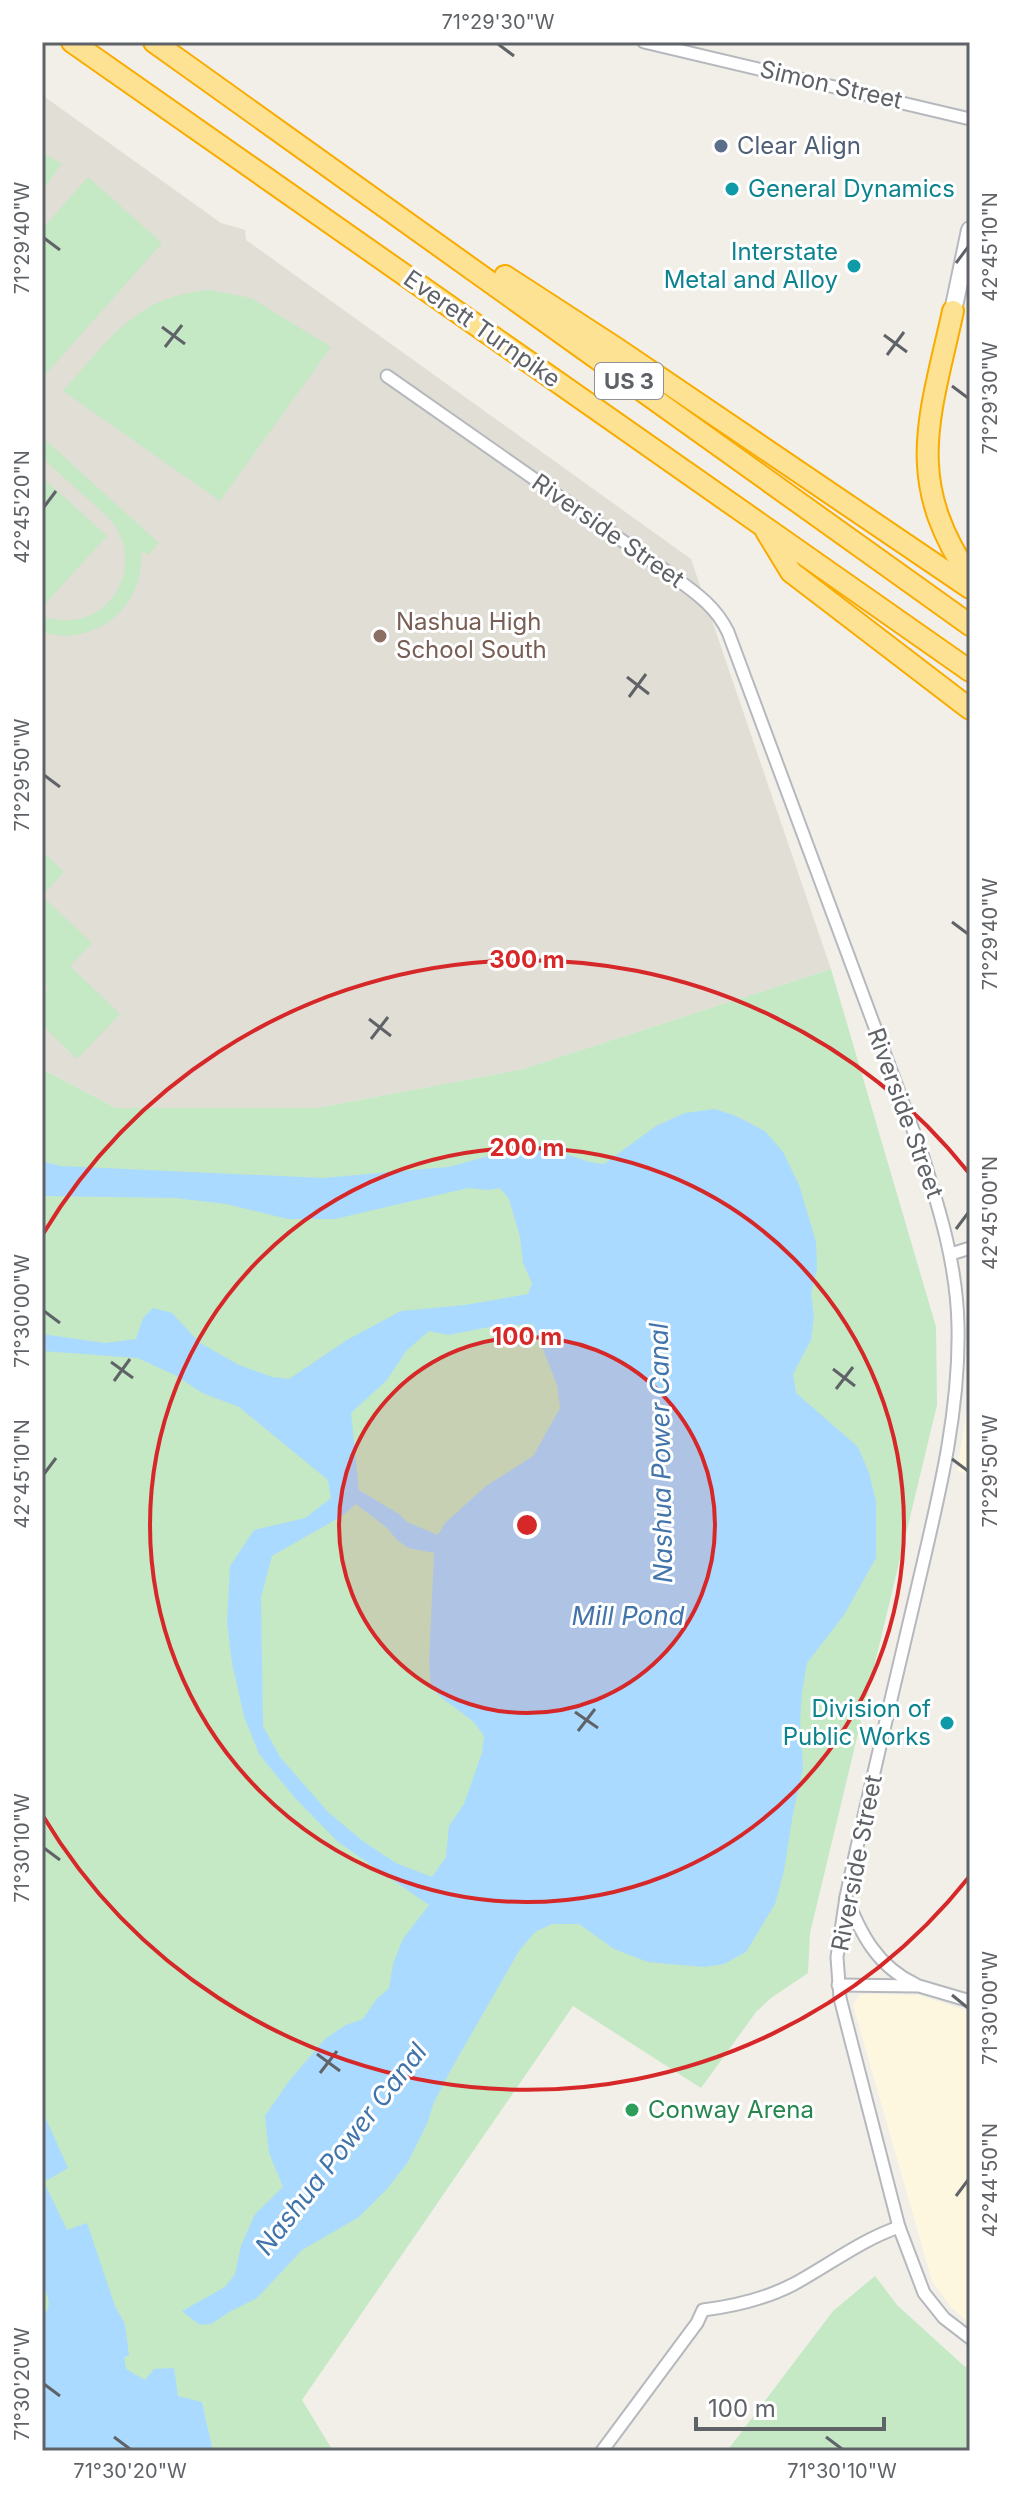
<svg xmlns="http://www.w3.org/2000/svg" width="1012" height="2493" font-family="Inter,sans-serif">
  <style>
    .commercial { fill: #fef7e0 }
    .education { fill: #e1ded6 }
    .green { fill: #c5e8c5 }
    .water { fill: #aadaff; fill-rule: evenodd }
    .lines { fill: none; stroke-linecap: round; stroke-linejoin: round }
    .street-casing { stroke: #b5b8bc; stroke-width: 15 }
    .secondary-casing { stroke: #b6babf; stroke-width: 20 }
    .highway-casing { stroke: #f9ab00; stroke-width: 24 }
    .street { stroke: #fff; stroke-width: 11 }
    .secondary { stroke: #fff; stroke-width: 16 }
    .highway { stroke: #fde293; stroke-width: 20 }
    .ticks { fill: none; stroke: #5f6368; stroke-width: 3 }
    .ring { fill: none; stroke: #d62828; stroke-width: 4 }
    .service-dot { fill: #5c6f8a; stroke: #fff; stroke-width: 3 }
    .culture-dot { fill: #0f9aa8; stroke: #fff; stroke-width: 3 }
    .education-dot { fill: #8d6e63; stroke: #fff; stroke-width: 3 }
    .leisure-dot { fill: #2e9e5b; stroke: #fff; stroke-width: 3 }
    .labels { text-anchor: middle; stroke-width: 6; stroke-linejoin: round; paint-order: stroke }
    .shield { fill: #fff; stroke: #8f9295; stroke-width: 2 }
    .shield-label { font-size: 22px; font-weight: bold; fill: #5f6368 }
    .street-label { font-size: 24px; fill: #5f6368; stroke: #fff }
    .service-label { font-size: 24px; fill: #4e5e75; stroke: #fff; text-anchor: start }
    .culture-label { font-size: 24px; fill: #0d838f; stroke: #fff; text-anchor: end }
    .education-label { font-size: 24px; fill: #785e54; stroke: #fff; text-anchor: start }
    .leisure-label { font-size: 24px; fill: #27864d; stroke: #fff; text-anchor: start }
    .water-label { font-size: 26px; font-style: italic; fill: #4174aa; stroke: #fff }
    .centre { fill: #d62828; stroke: #fff; stroke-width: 4 }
    .ring-label { font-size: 24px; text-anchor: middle; font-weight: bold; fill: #d62828; stroke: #fff; stroke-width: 6; stroke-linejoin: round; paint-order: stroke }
    .neatline { fill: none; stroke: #5f6368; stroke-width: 3 }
    .ticks-label { font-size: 20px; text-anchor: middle; fill: #5f6368 }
  </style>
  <rect width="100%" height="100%" fill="#f1efe8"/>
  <g class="commercial">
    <polygon points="970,1391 970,1474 957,1471"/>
    <polygon points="865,1994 919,1995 970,2012 970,2324 951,2307 932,2281 853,2005 859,1995"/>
  </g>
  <polygon class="education" points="42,95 221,223 245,230 246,240 691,559 831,969 523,1069 317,1108 116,1108 42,1069"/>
  <g class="green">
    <polygon points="42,151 61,164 42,192"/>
    <polygon points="88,177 162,243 46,374 42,370 42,229"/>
    <path d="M210,290l41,8 80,49 -111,154 -157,-110c46,-51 73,-96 147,-101z"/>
    <path d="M42,437l117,106 -11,12 -7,-5c5,55 -45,99 -99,82v-16c63,23 110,-50 66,-99l-66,-59z"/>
    <polygon points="42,477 107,536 45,604 42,601"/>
    <polygon points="42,851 64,872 42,896 92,943 70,966 120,1014 77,1059 42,1025 42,994 48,987 42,982"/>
    <polygon points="831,969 936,1327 937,1405 810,1933 808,1973 771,1998 756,2012 701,2088 573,2006 302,2400 333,2451 213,2451 202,2402 42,2398 42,1069 116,1108 317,1108 523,1069"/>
    <polygon points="875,2276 897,2305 964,2366 970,2369 970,2451 727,2451 833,2311"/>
  </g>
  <g class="water">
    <path d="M715,1109l21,7 29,15 18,21 16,33 17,57 1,26 -6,25 3,23 -3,24 -18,34 3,19 62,54 11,26 7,28v57l-32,57 -37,48 -5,29 -2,30 3,46 -10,45 -9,58 -9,33 -29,48 -22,12 -20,3 -56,-5 -34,-13 -35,-25h-27l-17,8 -16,19 -66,115 -19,36 -7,22 -19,38 -21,27 -28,28 -57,33 -45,48 -26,13 -20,13 -11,1 -18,-14 43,-24 10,-13 6,-28 14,-32 28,-27 -14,-34 -4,-37 24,-35 37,-43 20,-13 17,-6 13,-19 13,-12 4,-24 10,-25 26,-34 -91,-63 -43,-44 -36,-44 -15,-38 -12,-53 -5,-41 3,-56 24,-36 51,-12 26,-20 -3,-18 -89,-73 -37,-14 -25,-17 -39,-18 -96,-7v-17l63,9 31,-4 7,-21 10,-10 19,5 28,30 39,22 33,12 17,2 58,-39 54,-29 64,-6 63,-11 4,-11 -9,-20 -3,-26 -11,-38 -9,-11 -12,2 -20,-2 -133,31h-47l-62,-15 -51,-6 -129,-2 -4,-2v-33l18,5 263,12 125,-11 78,-21 25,3 39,13 14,2 52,-38 29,-13zM533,1324l24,61 3,23 -27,48 -47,30 -41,37 -7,12 -31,-13 -8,-8 -40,-24 -8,-77 36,-33 19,-29 23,-20 19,4 41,-8zM356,1504l31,24 10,12 11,8 26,5 -5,109 2,25 11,11 32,24 10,14 -2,17 -18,51 -15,22 -3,31 -14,20 -36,-14 -32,-21 -36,-30 -48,-55 -17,-31 -2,-129 11,-41 70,-40z"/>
    <path d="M42,2110l26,58 -24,14 23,48 20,-7 28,83 10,18 4,32 -5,1 2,12 19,11 9,-11 20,-1 4,28 24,6 11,49h-171v-133c11,-14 7,-19 0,-34z"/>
  </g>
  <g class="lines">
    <defs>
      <g id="street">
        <polyline points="644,42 970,119"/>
        <path d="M387,376l283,198c23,17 45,31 58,58l194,522c18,57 35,112 36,172 2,89 -21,177 -41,263 -24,103 -49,205 -71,308l-9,60 3,41 59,229 25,66 20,25 26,20"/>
        <polyline points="951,1254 970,1248"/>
        <path d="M846,1897c15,37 31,69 69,87"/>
        <polyline points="838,1985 919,1986 970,2001"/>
        <path d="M602,2451l95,-128 6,-13c32,-4 62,-11 91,-26 35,-19 67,-44 105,-57"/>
      </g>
      <polyline id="secondary" points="953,311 970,230"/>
      <g id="highway">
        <polyline points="72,42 970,671"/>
        <polyline points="154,42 970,625"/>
        <polyline points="505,276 616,348 970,588"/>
        <path d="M953,311c-23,106 -50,168 17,266"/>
        <polyline points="766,531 791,572 970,709"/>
      </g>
    </defs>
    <use href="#street" class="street-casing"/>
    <use href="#secondary" class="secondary-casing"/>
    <use href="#highway" class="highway-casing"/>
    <use href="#street" class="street"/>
    <use href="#secondary" class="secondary"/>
    <use href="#highway" class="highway"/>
  </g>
  <path class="ticks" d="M498,44l16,12M44,238l16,12M956,263l12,-16M162,327l23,17M884,335l23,17M165,347l17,-22M887,355l17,-23M952,386l16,12M44,507l12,-16M627,677l22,17M629,697l17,-23M44,775l16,12M952,922l16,12M369,1019l22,17M371,1039l17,-22M956,1229l12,-16M44,1311l16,12M111,1362l22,16M833,1369l22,17M114,1381l16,-22M836,1389l17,-22M952,1459l16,12M44,1474l12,-16M575,1712l23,16M578,1731l17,-22M44,1848l16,12M952,1995l16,13M317,2054l23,17M320,2073l17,-22M956,2196l12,-16M44,2384l16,12M114,2437l16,12M826,2437l16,12"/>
  <circle cx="527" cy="1525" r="188" fill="#d62828" fill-opacity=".12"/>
  <g class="ring">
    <circle cx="527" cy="1525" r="188"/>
    <circle cx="527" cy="1525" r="377"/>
    <path d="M969 1877A565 565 0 0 1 43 1816M43 1234A565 565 0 0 1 969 1173"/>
  </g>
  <circle class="service-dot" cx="721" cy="146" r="8"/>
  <g class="culture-dot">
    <circle cx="732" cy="189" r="8"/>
    <circle cx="854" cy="266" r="8"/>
    <circle cx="947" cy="1723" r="8"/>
  </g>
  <circle class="education-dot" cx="380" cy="636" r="8"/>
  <circle class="leisure-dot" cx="632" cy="2110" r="8"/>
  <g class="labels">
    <rect class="shield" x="595" y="363" width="68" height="36" rx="6"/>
    <g class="shield-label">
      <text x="629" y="389">US 3</text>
    </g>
    <g class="street-label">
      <text transform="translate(831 85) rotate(13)" y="8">Simon Street</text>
      <text transform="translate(482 329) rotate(35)" y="8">Everett Turnpike</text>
      <text transform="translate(608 531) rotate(35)" y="8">Riverside Street</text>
      <text transform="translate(905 1113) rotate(70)" y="8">Riverside Street</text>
      <text transform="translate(857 1863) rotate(-79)" y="8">Riverside Street</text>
    </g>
    <g class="service-label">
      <text x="737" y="154">Clear Align</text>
    </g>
    <g class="culture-label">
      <text x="748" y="197" text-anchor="start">General Dynamics</text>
      <text x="838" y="260">Interstate<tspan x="838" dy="28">Metal and Alloy</tspan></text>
      <text x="931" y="1717">Division of<tspan x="931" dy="28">Public Works</tspan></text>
    </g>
    <g class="education-label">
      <text x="396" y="630">Nashua High<tspan x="396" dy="28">School South</tspan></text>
    </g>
    <g class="leisure-label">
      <text x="648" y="2118">Conway Arena</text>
    </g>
    <g class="water-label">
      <text transform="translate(661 1453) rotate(-91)" y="9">Nashua Power Canal</text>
      <text x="628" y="1625">Mill Pond</text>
      <text transform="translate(341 2149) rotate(-52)" y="9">Nashua Power Canal</text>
    </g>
  </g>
  <circle cx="527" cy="1525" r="12" class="centre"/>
  <g class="ring-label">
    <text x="527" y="968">300 m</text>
    <text x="527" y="1156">200 m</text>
    <text x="527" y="1345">100 m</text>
  </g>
  <rect width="1012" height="2493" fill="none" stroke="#ffffff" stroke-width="88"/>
  <path d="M696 2417v12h188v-12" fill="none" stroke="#5f6368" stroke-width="4"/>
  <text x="708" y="2417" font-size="24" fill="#5f6368" stroke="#ffffff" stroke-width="6" paint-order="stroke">100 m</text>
  <rect x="44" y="44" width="924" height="2405" class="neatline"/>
  <g class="ticks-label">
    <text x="498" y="29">71°29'30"W</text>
    <text transform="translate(22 238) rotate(-90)" y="7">71°29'40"W</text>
    <text transform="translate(990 247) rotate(-90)" y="7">42°45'10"N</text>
    <text transform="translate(990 398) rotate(-90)" y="7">71°29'30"W</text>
    <text transform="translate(22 507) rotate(-90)" y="7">42°45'20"N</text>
    <text transform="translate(22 775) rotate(-90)" y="7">71°29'50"W</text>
    <text transform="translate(990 934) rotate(-90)" y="7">71°29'40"W</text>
    <text transform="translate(990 1213) rotate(-90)" y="7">42°45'00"N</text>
    <text transform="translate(22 1311) rotate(-90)" y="7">71°30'00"W</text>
    <text transform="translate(990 1471) rotate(-90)" y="7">71°29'50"W</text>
    <text transform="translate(22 1474) rotate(-90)" y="7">42°45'10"N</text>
    <text transform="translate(22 1848) rotate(-90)" y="7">71°30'10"W</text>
    <text transform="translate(990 2008) rotate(-90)" y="7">71°30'00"W</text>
    <text transform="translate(990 2180) rotate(-90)" y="7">42°44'50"N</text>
    <text transform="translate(22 2384) rotate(-90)" y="7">71°30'20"W</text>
    <text x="130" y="2478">71°30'20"W</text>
    <text x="842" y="2478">71°30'10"W</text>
  </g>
</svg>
